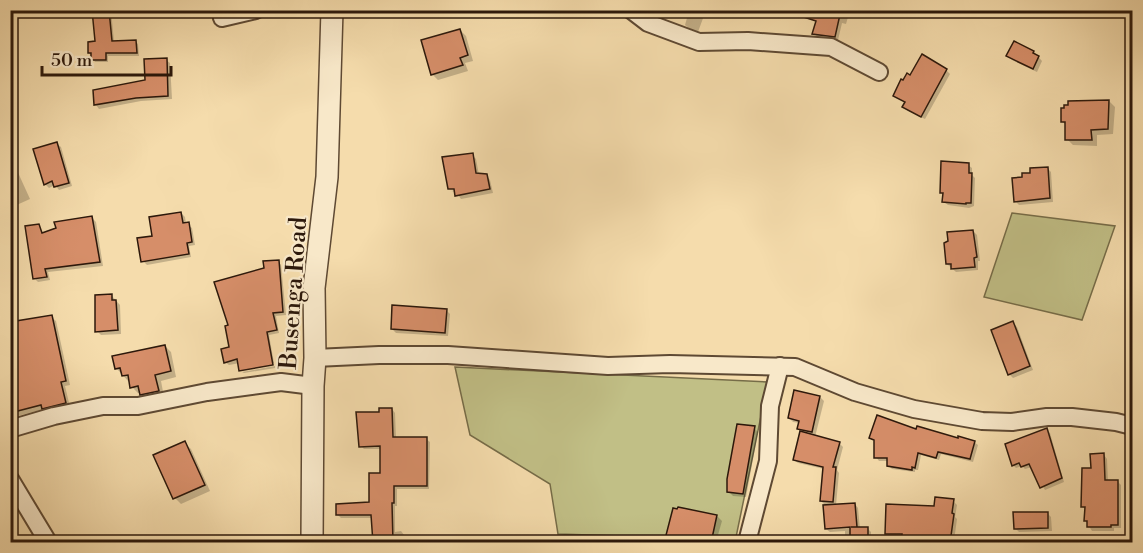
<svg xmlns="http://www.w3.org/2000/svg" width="1143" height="553" font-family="'Libre Bodoni',serif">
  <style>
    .green { fill: #c1bf86; stroke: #766c48; stroke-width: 1.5 }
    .shadow { fill: #0003 }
    .building { fill: #d68e69; stroke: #2c180b; stroke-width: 1.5 }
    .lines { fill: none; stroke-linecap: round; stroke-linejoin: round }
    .minor-casing { stroke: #5e4933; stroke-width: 20 }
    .tertiary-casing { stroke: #5e4933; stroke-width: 24 }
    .minor { stroke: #f8e8c9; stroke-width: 16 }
    .tertiary { stroke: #f8e8c9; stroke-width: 21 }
    .labels { text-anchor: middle; stroke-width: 4.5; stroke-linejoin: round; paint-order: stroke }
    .street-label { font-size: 24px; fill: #2c180b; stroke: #f8e8c9 }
  </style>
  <rect width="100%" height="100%" fill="#f5dcac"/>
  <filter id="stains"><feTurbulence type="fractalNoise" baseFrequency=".00333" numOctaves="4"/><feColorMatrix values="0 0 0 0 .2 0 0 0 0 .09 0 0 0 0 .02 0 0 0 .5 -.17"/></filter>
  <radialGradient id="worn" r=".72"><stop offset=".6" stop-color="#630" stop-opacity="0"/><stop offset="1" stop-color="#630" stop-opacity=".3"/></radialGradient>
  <g class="green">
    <polygon points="1012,213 1115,226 1082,320 984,297"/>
    <polygon points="455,367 768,382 735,542 623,542 622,536 558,534 550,484 470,435"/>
  </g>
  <g class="shadow">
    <polygon points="94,10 111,10 114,42 136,42 138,44 139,56 108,56 108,62 95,62 89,53 97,43"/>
    <polygon points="666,10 706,10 698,32 689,28 685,25 687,18"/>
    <polygon points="817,10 850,10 846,24 842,23 838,40 818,37 814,34"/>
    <polygon points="949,10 973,10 971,15 968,14 966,18"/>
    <polygon points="460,30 466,36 473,61 465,63 468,71 438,80 432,74"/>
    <polygon points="1130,38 1132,38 1132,103 1125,98 1126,64 1128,65"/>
    <polygon points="1034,52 1042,61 1037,72 1012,60 1008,56"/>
    <polygon points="166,60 170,63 172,99 141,101 99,109 96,105 95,91 147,81"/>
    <polygon points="946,70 950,74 925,119 908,111 904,107 906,103 895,96 911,77"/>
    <polygon points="1109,101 1115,107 1113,134 1097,135 1097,146 1073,145 1067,139 1066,125 1063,122 1069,106"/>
    <polygon points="57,144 61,147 72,186 59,190 55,185 49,188 45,184"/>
    <polygon points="10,155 30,199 10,208"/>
    <polygon points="472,155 476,159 479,175 486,175 490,180 493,193 461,199 456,192 451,191 462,189 449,189"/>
    <polygon points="968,165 972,168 972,175 975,178 974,206 969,208 948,205 944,202 944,195 942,192"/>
    <polygon points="1047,168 1051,172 1053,202 1019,205 1015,201 1024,179"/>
    <polygon points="181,213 185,217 186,224 192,228 195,245 189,246 191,257 147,265 143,261 154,237"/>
    <polygon points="92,218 96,222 103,266 48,272 50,280 38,282 34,278 38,226 44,234"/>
    <polygon points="973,231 977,235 980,261 978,261 978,270 956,272 947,264"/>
    <polygon points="278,261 281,265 286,315 276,316 279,333 269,335 274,363 241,369 240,363 229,365 225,362 266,269"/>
    <polygon points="111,295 120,305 121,334 101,335 97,331"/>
    <polygon points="446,310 450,314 448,336 396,333 392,329"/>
    <polygon points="51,317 56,321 70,385 65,386 70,407 47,412 44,409 10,418 10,324"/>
    <polygon points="1013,323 1017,327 1033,370 1013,378 1009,374"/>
    <polygon points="165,346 171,352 176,377 161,381 164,397 147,400 141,393 138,393 132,387 129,382 117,369"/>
    <polygon points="275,366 275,368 244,373 242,372"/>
    <polygon points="820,397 824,401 815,437 839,443 843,447 837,470 839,473 836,505 855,504 858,508 860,529 867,528 871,532 871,542 845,542 845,531 830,532 826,529 826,506 821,501 824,469 798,463 794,460 801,431 799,428 800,423 793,422 789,418"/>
    <polygon points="392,409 395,413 396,438 426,439 430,442 429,489 397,489 397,506 395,506 395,532 401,531 404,535 405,542 375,542 372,518 341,518 338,515 371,504 382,475 381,449 364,449 361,446 381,413"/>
    <polygon points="754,428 758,432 746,497 733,496 729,492"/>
    <polygon points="1046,430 1050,433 1064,482 1045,490 1032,467 1025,469 1022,466 1016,468 1013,465"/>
    <polygon points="917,431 974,442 978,445 973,462 941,454 939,460 921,455 918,470 915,470 915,472 892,469 888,465 889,461 879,461 876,457 876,442 870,438"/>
    <polygon points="184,443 191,449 210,491 181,504 175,498"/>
    <polygon points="1104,455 1107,459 1108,482 1117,481 1121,485 1121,528 1114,528 1114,531 1092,531 1086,521 1086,510 1083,507 1092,469"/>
    <polygon points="953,501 957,505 955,517 957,519 954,541 970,542 903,542 903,537 890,537 887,533 935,507"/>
    <polygon points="679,509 718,517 722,521 716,542 666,542"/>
    <polygon points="1047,513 1051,517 1052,531 1019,532 1015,528"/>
    <polygon points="810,537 814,542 779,542 781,539"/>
    <polygon points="588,540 601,540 603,542 588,542"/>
  </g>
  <g class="building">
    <polygon points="92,10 109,10 112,41 136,40 137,53 106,53 106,60 91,60 91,53 88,53 88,42 95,41"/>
    <polygon points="791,10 841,10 835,37 812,34 816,21 791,13"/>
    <polygon points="460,29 468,55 460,58 463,65 431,75 421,40"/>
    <polygon points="1014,41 1034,51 1033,53 1039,56 1033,69 1006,56"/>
    <polygon points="922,54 947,69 921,117 902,107 905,102 893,96 901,79 903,80 907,73 910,75"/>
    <polygon points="167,58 168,96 136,98 94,105 93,90 145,80 144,59"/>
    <polygon points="1109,100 1108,129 1091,130 1092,140 1065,140 1065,122 1061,122 1061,108 1064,108 1064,105 1068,105 1068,101"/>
    <polygon points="57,142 69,183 54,187 52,181 44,185 33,149"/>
    <polygon points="473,153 476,173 487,174 490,189 455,196 454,189 448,189 442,157"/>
    <polygon points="941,161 969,163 969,173 972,173 971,203 966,203 966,204 942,202 943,193 940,193"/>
    <polygon points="1048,167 1050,198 1014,202 1012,178 1022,177 1022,173 1030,173 1030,168"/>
    <polygon points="181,212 183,223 189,222 192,242 187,243 189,254 141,262 137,238 152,236 149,217"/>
    <polygon points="92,216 100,262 45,269 47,277 33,279 25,226 39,224 42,233 56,228 54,222"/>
    <polygon points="973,230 977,257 974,258 975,267 951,269 951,264 946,264 944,243 948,241 947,232"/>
    <polygon points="279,260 283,312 273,313 277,330 267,332 273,365 239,371 237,359 224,363 221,349 229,347 225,326 228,325 214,282 264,268 263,261"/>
    <polygon points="112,294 112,300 116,300 118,330 95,332 95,295"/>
    <polygon points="392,305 447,309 445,333 391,329"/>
    <polygon points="52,315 66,381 61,382 66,403 42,409 41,405 10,413 10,322"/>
    <polygon points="1013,321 1030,366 1008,375 991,330"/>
    <polygon points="165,345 171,371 155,375 159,391 140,395 138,386 130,388 128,375 122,376 120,368 115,369 112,356"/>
    <polygon points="794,390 820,396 812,432 797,429 799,421 788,418"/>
    <polygon points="379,408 392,408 393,437 427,437 427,486 394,486 394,503 392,503 393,543 373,543 371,515 336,515 336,504 369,502 369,473 380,473 380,446 359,447 356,412 379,412"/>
    <polygon points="877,415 916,429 917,426 958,438 958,436 975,441 970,459 938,452 936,458 918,453 915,468 912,467 912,470 887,466 887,458 874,458 874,440 869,438"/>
    <polygon points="737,424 755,426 743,494 727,492 727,479"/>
    <polygon points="1047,428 1062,478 1040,488 1029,464 1021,467 1019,463 1012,466 1005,444"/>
    <polygon points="800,431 840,442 833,467 836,467 833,502 820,501 823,467 793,460"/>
    <polygon points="185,441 205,485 173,499 153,455"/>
    <polygon points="1104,453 1105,480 1118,480 1118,525 1111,525 1111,527 1087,527 1087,521 1084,521 1085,507 1081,507 1082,468 1091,468 1090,454"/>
    <polygon points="935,497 954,499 952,513 954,514 950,543 901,543 902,534 885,534 886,504 934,506"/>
    <polygon points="855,503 857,527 851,527 868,527 868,543 850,543 850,527 825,529 823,505"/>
    <polygon points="678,507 717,515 711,543 664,543 673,508 677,509"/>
    <polygon points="1013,512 1048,512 1048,528 1014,529"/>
  </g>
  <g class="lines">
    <defs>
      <g id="minor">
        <polyline points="631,10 648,23 699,42 748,41 831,47 879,72"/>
        <polyline points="222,18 256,10"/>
        <polyline points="315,358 379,355 448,355 608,366 670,364 795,367 855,392 914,409 982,421 1012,422 1047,417 1072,417 1116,422 1132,426"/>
        <polyline points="10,429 54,416 103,406 138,406 207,392 281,382 313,386"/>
        <polyline points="10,479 48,542"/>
        <polyline points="747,542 768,461 770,406 780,366"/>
      </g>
      <polyline id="tertiary" points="312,542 313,386 315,358 314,288 327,177 332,10"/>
    </defs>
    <use href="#minor" class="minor-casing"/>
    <use href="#tertiary" class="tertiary-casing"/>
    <use href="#minor" class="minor"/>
    <use href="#tertiary" class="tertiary"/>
  </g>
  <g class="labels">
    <g class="street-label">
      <text transform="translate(293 293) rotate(-86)" y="8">Busenga Road</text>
    </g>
  </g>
  <rect width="1143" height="553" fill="none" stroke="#f5dcac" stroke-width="36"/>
  <rect x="12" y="12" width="1119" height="529" fill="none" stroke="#2c180b" stroke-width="3"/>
  <rect x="18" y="18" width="1107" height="517" fill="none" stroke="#2c180b" stroke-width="1.5"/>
  <path d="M42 66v9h129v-9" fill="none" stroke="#2c180b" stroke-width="3"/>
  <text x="51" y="66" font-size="18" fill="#2c180b" stroke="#f8e8c9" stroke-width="4.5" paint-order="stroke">50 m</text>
  <rect width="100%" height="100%" filter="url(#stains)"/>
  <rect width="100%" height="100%" fill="url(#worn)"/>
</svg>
